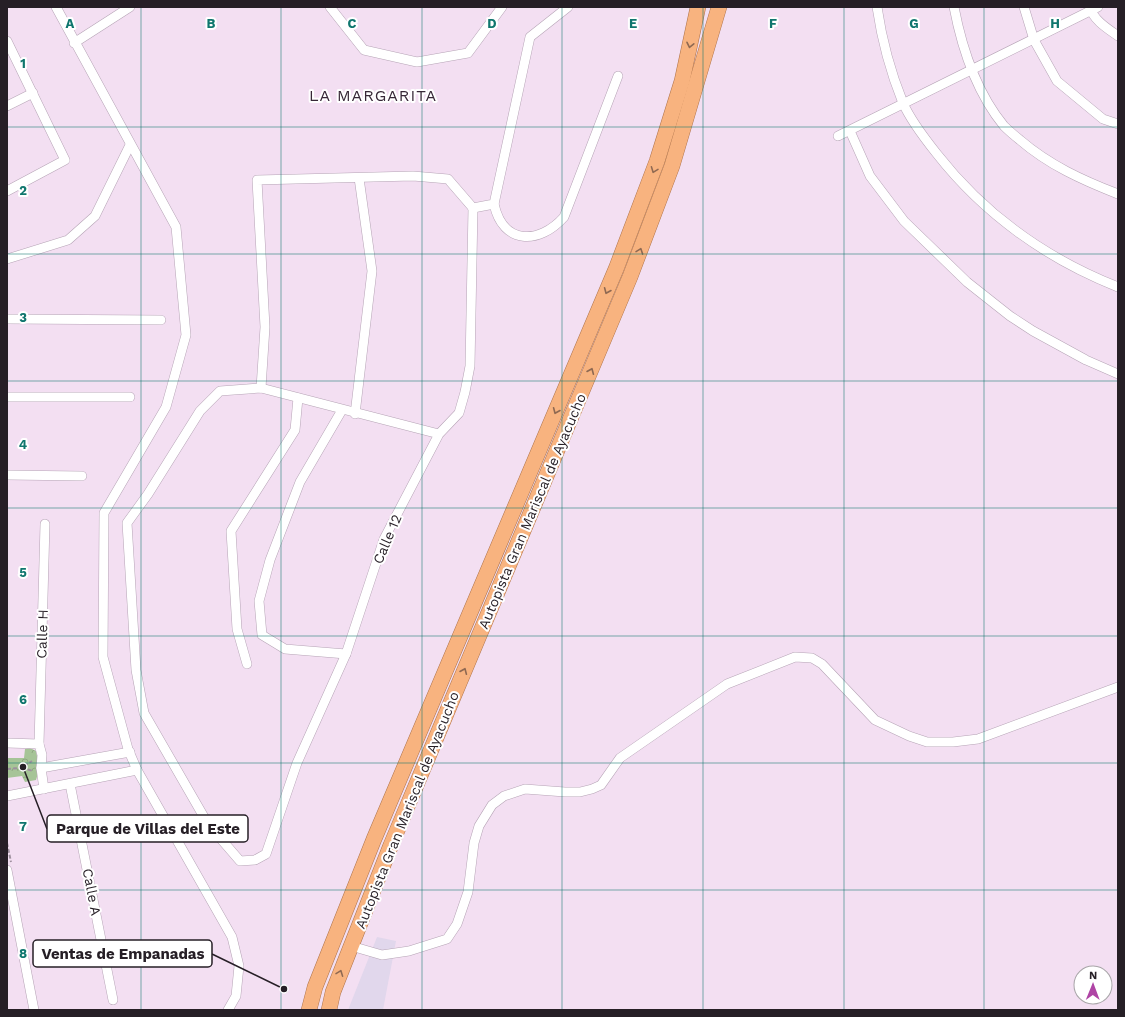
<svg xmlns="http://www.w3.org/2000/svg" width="1125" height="1017" font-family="'Work Sans',sans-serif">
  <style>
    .commercial { fill: #e1d7ec }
    .park { fill: url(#park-crowns) }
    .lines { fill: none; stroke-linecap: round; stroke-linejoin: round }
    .minor-casing { stroke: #b6a4b6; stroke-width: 10 }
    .trunk-casing { stroke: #ad734b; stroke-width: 16 }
    .path { stroke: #9e909e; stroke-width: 2; stroke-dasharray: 4 2; stroke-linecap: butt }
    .minor { stroke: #fff; stroke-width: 9 }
    .trunk { stroke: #f8b37f; stroke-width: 15 }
    .oneway { stroke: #8f6952 }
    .grid { fill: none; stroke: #0f766e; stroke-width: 1; stroke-opacity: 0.55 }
    .labels { text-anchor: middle; stroke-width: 4; stroke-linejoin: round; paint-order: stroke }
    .street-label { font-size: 14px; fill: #261f26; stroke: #fff }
    .quarter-label { font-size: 16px; letter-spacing: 1px; fill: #372837; stroke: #fff }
    .grid-label { font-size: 13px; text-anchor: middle; font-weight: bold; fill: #0f766e; stroke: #fff; stroke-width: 4; stroke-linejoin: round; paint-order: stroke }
    .leader { fill: none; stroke: #261f26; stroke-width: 1.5 }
    .callout-dot { fill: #261f26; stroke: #fff; stroke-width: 1.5 }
    .callout { fill: #fff; stroke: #261f26; stroke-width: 1.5 }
    .callout-label { font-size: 15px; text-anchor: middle; font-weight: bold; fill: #261f26 }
  </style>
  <defs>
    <pattern id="park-crowns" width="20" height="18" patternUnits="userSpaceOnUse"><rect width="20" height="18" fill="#a6c497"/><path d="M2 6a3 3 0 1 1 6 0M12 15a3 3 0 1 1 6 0" fill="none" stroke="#8fa882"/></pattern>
  </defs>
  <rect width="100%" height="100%" fill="#f3dff2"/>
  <polygon class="commercial" points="377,937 396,941 383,1010 348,1010"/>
  <path class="park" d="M30,748l6,3c2,10 4,18 0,29l-11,2 -3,-6 -15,2v-20h17l1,-9z"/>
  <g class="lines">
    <defs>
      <g id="minor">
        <polyline points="56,7 176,227 186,335 166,407 104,513 103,657 128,749 137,770 232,937 239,966 236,996 228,1010"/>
        <polyline points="330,7 364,50 417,62 468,53 502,7"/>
        <path d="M877,7c5,34 13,64 26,96 8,18 22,36 34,51 47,60 110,105 181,133"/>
        <path d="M954,7c8,42 23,86 50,119 5,5 11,10 16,14 29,25 62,40 98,54"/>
        <polyline points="1024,7 1034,40 1057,81 1103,119 1118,124"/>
        <path d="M1090,7c3,13 18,22 28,29"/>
        <polyline points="7,41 65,160 7,191"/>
        <polyline points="74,43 130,7"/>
        <polyline points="7,106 33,93"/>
        <polyline points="850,131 870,176 904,221 967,282 1010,316 1033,331 1086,360 1118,374"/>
        <polyline points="838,136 1098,7"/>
        <path d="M494,204c9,41 45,41 70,13l54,-141"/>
        <polyline points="473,208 494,204 530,37 568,7"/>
        <polyline points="7,259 68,240 95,216 130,145"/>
        <polyline points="7,319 161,320"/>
        <polyline points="261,388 265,327 257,180 413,176 448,179 473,208"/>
        <polyline points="7,397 130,397"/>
        <polyline points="342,410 300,482 270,560 259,601 262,635 285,649 346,654"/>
        <polyline points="355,414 372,271 359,178"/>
        <polyline points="439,434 261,388 220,391 200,411 148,494 127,523 136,670 144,713 208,824 240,861 255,860 266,854 297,763 346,654 384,539 439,434 459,413 465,392 470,366 473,208"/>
        <polyline points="7,475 82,476"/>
        <polyline points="247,664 237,629 231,531 295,430 298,398"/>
        <polyline points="7,743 39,744 42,755 41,768 44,789"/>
        <polyline points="39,744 45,524"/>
        <polyline points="41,768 130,752"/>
        <polyline points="70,784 113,1000"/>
        <polyline points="7,796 137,770"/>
        <polyline points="7,870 34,1010"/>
        <polyline points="351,946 382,955 409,951 447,939 457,924 468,892 474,843 479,826 492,805 504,796 525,789 565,792 580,792 592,789 601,785 620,758 727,684 795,657 812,658 822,664 875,720 909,736 927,742 953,742 978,739 1118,687"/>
      </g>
      <g id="trunk">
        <polyline points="309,1010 315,987 374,839 616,269 657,161 682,81 698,7"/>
        <polyline points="329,1010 333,992 391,845 630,277 672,166 719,7"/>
      </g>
    </defs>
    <use href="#minor" class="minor-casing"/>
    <use href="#trunk" class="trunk-casing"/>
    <g class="path">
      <polyline points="22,768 33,771"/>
      <polyline points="7,769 21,768 32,761"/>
      <polyline points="7,843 11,862"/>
    </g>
    <use href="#minor" class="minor"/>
    <use href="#trunk" class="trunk"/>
  </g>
  <defs><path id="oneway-chevron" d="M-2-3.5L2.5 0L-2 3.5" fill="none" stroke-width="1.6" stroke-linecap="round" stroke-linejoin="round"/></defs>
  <g class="oneway">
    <use href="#oneway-chevron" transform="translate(690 45) rotate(102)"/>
    <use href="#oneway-chevron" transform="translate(654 170) rotate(111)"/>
    <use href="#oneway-chevron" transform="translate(640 251) rotate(-70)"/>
    <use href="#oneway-chevron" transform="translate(607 291) rotate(113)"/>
    <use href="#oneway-chevron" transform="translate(591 371) rotate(-67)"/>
    <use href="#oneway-chevron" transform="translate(556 411) rotate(113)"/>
    <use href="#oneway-chevron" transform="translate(464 671) rotate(-67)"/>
    <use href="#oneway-chevron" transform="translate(340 973) rotate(-69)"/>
  </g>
  <path class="grid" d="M141,7v1003M281,7v1003M422,7v1003M562,7v1003M703,7v1003M844,7v1003M984,7v1003M7,127h1111M7,254h1111M7,381h1111M7,508h1111M7,636h1111M7,763h1111M7,890h1111"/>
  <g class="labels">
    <g class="street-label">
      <text transform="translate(532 511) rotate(-67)" y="5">Autopista Gran Mariscal de Ayacucho</text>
      <text transform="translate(387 539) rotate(-67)" y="5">Calle 12</text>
      <text transform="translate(42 634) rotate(-88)" y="5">Calle H</text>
      <text transform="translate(407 810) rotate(-68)" y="5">Autopista Gran Mariscal de Ayacucho</text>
      <text transform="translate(92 892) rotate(79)" y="5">Calle A</text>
    </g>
    <g class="quarter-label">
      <text x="373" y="101">LA MARGARITA</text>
    </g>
  </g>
  <g class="grid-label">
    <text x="70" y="28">A</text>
    <text x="211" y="28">B</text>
    <text x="352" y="28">C</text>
    <text x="492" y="28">D</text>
    <text x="633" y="28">E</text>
    <text x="773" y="28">F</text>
    <text x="914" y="28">G</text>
    <text x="1055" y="28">H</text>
    <text x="23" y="68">1</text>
    <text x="23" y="195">2</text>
    <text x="23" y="322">3</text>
    <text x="23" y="449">4</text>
    <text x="23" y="577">5</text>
    <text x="23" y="704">6</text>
    <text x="23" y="831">7</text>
    <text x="23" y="958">8</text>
  </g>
  <path class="leader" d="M23 767L47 829M284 989L212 954"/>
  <g class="callout-dot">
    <circle cx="23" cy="767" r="4"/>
    <circle cx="284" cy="989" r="4"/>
  </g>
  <g class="callout">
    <rect x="47" y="815" width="201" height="27" rx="4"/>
    <rect x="33" y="940" width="179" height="27" rx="4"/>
  </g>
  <g class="callout-label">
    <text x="148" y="834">Parque de Villas del Este</text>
    <text x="123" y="959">Ventas de Empanadas</text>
  </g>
  <rect width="1125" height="1017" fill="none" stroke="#261f26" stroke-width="16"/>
  <g transform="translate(1093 985) rotate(1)"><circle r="19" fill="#ffffff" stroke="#a8a5a8"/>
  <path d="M0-3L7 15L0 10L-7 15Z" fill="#af44a5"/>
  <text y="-6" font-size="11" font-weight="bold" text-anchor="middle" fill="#261f26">N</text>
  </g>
</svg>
